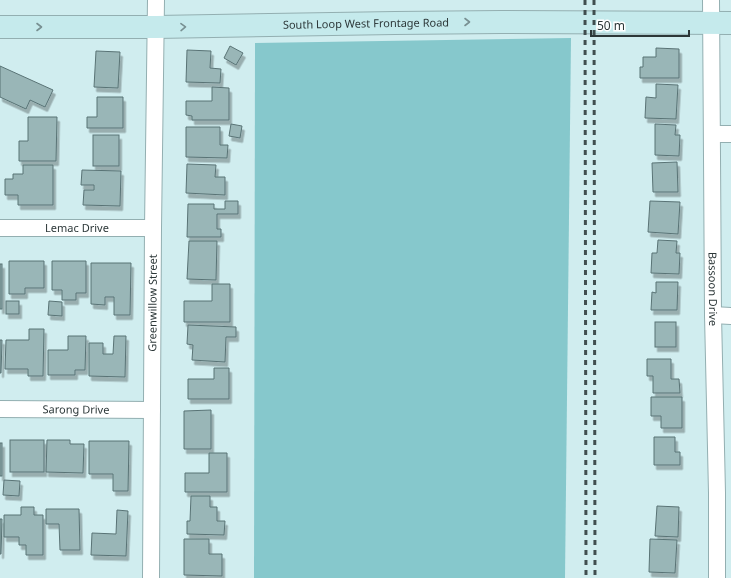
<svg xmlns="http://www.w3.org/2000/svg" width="731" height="578" font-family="'Noto Sans',sans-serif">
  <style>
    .green { fill: #86c8cc }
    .building { fill: #99b6b7; stroke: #597375; filter: url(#shadow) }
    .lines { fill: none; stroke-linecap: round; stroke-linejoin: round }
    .minor-casing { stroke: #93afb1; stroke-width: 18 }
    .secondary-casing { stroke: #93afb1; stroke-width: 24 }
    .minor { stroke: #fff; stroke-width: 16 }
    .secondary { stroke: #c5eaec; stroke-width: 22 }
    .rail { stroke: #404e4f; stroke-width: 3; stroke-dasharray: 5 5; stroke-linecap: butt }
    .oneway { stroke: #789092 }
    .labels { text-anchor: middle; stroke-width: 3; stroke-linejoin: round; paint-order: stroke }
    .street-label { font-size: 11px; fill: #2c3738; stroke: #fff }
  </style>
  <defs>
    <filter id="shadow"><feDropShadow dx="2.5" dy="4.5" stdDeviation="0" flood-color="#0004"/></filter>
  </defs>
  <rect width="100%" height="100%" fill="#d0edef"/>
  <polygon class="green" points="571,38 565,578 254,578 255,43"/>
  <g class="building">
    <polygon points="230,46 243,53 236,65 224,58"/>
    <polygon points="656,48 679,49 679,78 640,78 640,67 643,67 643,57 656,57"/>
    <polygon points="187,50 211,51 210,68 221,69 220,83 186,82"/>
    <polygon points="96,51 120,52 118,88 94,87"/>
    <polygon points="0,66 53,90 45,107 30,100 26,109 0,97"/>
    <polygon points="656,84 678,85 676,119 645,118 646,97 656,98"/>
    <polygon points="212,87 229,88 229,120 192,120 192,116 186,115 186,101 212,101"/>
    <polygon points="97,97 123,97 123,128 87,128 87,117 97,117"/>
    <polygon points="28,117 57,117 56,161 19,161 19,141 28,141"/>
    <polygon points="231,124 242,126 240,138 229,136"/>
    <polygon points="655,124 676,125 675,135 680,135 679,156 655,155"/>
    <polygon points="186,127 220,127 220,145 228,145 227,158 186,157"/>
    <rect x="93" y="135" width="26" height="31"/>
    <polygon points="677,162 678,192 653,192 652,163"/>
    <polygon points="187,164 216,165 215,177 225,177 225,195 186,193"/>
    <polygon points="23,165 53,165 53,205 18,205 18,195 5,195 5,179 13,179 13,174 23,174"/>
    <polygon points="82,170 121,171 120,206 83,205 84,190 94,190 94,185 81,185"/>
    <polygon points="225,201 238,201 238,214 217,214 217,229 221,229 221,237 187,237 188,204 214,204 214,209 225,209"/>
    <polygon points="650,201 680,202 678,234 648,232"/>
    <polygon points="658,240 677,241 676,253 680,253 679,274 651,273 652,253 657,253"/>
    <polygon points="189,241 217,241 216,280 187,279"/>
    <polygon points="9,261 44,261 44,288 25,288 25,294 9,294"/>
    <polygon points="52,261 86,261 86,293 76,293 76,300 62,300 62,290 52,290"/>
    <polygon points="91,263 131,263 130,315 114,315 114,297 105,297 105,305 91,304"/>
    <rect x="0" y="264" width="2" height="45"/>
    <polygon points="656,282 678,282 677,310 651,310 652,292 656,293"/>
    <polygon points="212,284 230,284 230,322 184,322 184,301 212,301"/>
    <rect x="6" y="301" width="13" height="13"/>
    <polygon points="49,301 62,302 62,316 48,315"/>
    <rect x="655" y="322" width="21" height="25"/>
    <polygon points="188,325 236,327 236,337 226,337 225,362 192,360 193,345 187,344"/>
    <polygon points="29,329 44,329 43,376 28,376 28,369 5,369 6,340 29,340"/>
    <polygon points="68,336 86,336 85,370 75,370 75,375 48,375 48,350 68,350"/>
    <polygon points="114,336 126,336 125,377 89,376 89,343 103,343 103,354 113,354"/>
    <polygon points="0,340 2,340 1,373 0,373"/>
    <polygon points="647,359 671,359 671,379 679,379 680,393 653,393 653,376 647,376"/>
    <polygon points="214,368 229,368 229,399 188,399 188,379 214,379"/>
    <polygon points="651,397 682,397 682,428 661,428 661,416 651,416"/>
    <polygon points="211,410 211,449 184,449 184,411"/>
    <polygon points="654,437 675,437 675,452 680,452 680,465 654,465"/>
    <rect x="10" y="440" width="34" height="32"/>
    <polygon points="47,440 70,440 70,444 84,444 83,473 46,472"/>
    <polygon points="89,441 129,441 128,491 113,491 113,474 89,474"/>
    <rect x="0" y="443" width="2" height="33"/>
    <polygon points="209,453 227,453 227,492 185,492 185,473 209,473"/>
    <polygon points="4,480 20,481 19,496 3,495"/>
    <polygon points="191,496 210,496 210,507 217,507 217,521 225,521 224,535 187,534 187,521 190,521"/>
    <polygon points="657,506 679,507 678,537 655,536"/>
    <polygon points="21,507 34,507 34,515 43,515 43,555 26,555 26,545 19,545 19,537 4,537 4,515 21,515"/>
    <polygon points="46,509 79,509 80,550 60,550 59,524 46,524"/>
    <polygon points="117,510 128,511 126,556 91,555 92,533 116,534"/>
    <polygon points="0,519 2,519 1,554 0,554"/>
    <polygon points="184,539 209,539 209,554 222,554 222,576 184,575"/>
    <polygon points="650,539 677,540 675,573 649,572"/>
  </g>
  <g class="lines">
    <defs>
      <g id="minor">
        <path id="s1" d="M711,0l2,315 4,178v85"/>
        <polyline points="712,134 731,134"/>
        <path id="s2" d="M0,228h153"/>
        <polyline points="713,315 731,316"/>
        <path id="s3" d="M0,409l152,1"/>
        <path id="s4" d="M151,578l2,-350 3,-228"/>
      </g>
      <g id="secondary">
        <path id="s5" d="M0,27h156l239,-4 106,-1 230,1"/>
      </g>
    </defs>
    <use href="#minor" class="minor-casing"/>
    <use href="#secondary" class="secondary-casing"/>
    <use href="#minor" class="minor"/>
    <use href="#secondary" class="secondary"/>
    <g class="rail">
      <polyline points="585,0 586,578"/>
      <polyline points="594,0 595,578"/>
    </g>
  </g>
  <defs><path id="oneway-chevron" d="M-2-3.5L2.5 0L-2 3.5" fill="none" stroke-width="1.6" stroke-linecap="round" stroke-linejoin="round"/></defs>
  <g class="oneway">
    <use href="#oneway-chevron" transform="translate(467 22)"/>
    <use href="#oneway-chevron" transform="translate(39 27)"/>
    <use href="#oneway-chevron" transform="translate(183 27) rotate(-1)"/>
  </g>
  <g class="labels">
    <g class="street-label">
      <text dy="4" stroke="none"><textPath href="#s5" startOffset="366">South Loop West Frontage Road</textPath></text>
      <text dy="4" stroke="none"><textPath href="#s2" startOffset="77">Lemac Drive</textPath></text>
      <text dy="4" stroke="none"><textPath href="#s1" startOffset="289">Bassoon Drive</textPath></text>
      <text dy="4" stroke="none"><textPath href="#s4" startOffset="275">Greenwillow Street</textPath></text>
      <text dy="4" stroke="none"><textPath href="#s3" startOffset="76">Sarong Drive</textPath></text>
    </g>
  </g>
  <path d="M591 30v6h98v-6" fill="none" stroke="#2c3738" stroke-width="2"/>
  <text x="597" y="30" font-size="12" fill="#2c3738" stroke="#ffffff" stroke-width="3" paint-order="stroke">50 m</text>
</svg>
